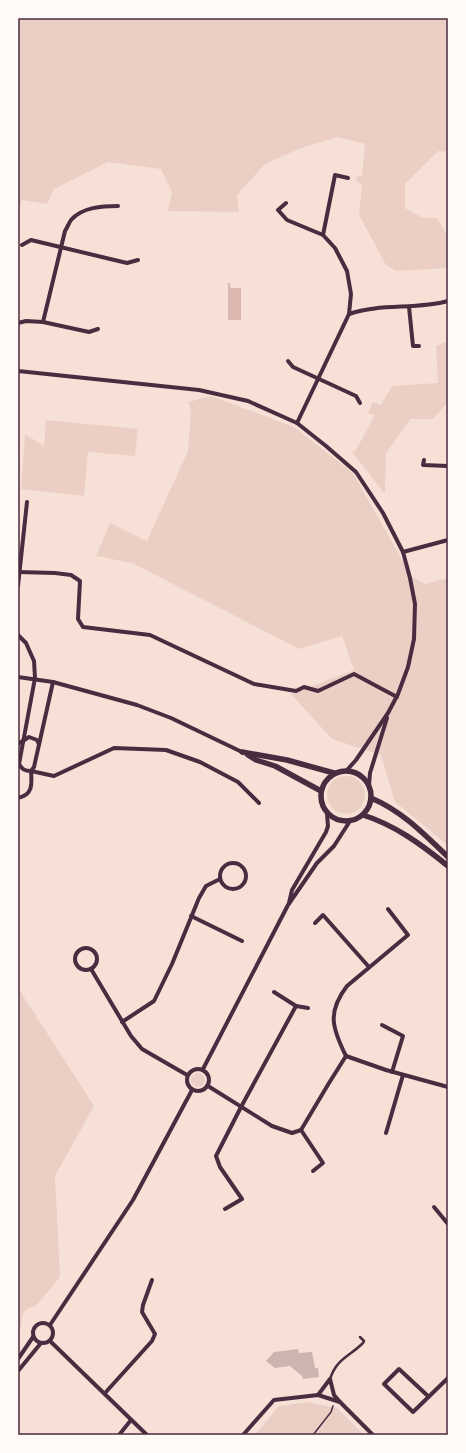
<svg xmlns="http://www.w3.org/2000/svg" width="466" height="1453" font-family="'Space Grotesk',sans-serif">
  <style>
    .green { fill: #ebcfc5 }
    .water { fill: #dcb8b0 }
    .building { fill: #ccb4b1 }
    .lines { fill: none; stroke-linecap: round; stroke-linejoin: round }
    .path { stroke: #4a2c40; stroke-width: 1.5 }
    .service { stroke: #4a2c40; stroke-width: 2.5 }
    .minor { stroke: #4a2c40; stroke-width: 4 }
    .tertiary { stroke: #4a2c40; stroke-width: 5.5 }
    .neatline { fill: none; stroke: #4a2c40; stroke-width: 1.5 }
  </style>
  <rect width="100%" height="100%" fill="#f7e1d7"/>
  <g class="green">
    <polygon points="18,18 448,18 448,152 438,151 405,184 405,208 423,218 437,218 448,236 448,268 396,271 386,265 359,215 362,184 356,181 357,176 362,176 365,144 338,137 301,148 265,164 237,195 239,212 168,211 172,192 161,169 108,162 54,189 47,204 22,200 18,215"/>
    <polygon points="448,341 448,402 433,419 411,419 386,453 385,494 352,452 356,450 375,415 368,413 373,402 381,405 392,386 438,383 436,346"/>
    <polygon points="211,396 294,427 353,473 411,576 425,584 448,578 448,847 443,841 395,802 381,755 332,739 291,694 354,670 342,636 299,649 132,563 96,556 110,523 147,541 188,451 191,411 188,402"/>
    <polygon points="46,420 138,429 135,456 88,452 84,496 21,489 25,434 44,446"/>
    <circle cx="346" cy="795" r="19"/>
    <path d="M18,988l76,118 -39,70 5,101 -24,29c-11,2 -15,7 -14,19l-4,5z"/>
    <circle cx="198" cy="1080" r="7"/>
    <polygon points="308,1402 337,1408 364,1435 255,1435 279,1406"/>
  </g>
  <polygon class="water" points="228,283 230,283 231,288 241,288 241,320 228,320"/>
  <polygon class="building" points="298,1349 299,1353 312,1352 315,1368 318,1368 319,1377 303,1379 302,1376 290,1366 275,1368 266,1361 274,1352"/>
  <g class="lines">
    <polyline class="path" points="313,1435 331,1412 333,1406"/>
    <path class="service" d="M330,1379c7,-21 19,-22 33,-36l1,-2 -4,-4"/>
    <g class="minor">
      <polyline points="286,203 278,210 287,220 323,235 335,248 347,271 351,294 349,314 297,423"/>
      <polyline points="323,235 335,175 348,178"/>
      <polyline points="22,245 31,240 127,263 138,260"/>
      <polyline points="409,307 413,346 419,346"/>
      <path d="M349,314c31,-11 67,-4 99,-13"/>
      <polyline points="43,322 89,332 98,329"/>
      <path d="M18,323l8,-2 17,1 22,-91c2,-3 4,-8 6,-11 11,-13 32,-14 47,-14"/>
      <polyline points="288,361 293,367 356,396 360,403"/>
      <polyline points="18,371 199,390 248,401 297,423 326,446 356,472 383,513 403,552 410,578 415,604 414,639 408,667 398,694 388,713 356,760 347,770"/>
      <polyline points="424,460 423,465 448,466"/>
      <polyline points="403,552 448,540"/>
      <polyline points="18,572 55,573 71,575 80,581 78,619 83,627 150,635 254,684 296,691 304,687 318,691 354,674 397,697"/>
      <polyline points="18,586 27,502"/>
      <path d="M18,635l8,8 8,18 1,17 -16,86c3,5 5,7 12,7l3,-4 19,-85"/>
      <polyline points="18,677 53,682 137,705 171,718 242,752"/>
      <polyline points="18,744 29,737 37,740 39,744"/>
      <polyline points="369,785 370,773 387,718"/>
      <path d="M18,798c15,-3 14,-14 13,-27l23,5 60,-28 52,2 34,12 38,20 21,21"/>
      <circle cx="233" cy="876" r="13"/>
      <polyline points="289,903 292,890 326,832 328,826 327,814"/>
      <polyline points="191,916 242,941"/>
      <polyline points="315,923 323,915 369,967"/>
      <circle cx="86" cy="959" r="11"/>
      <polyline points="91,969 131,1036 142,1049 187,1075"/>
      <polyline points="296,1006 308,1008"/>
      <polyline points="122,1022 154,1001 172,964 199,898 206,886 220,879"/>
      <polyline points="382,1025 403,1036 392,1072"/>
      <path d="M346,1056c-14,-28 -19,-44 1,-70l61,-51 -20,-26"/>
      <circle cx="198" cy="1080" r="11"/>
      <polyline points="203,1069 288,905 317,863 334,846 350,821"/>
      <polyline points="208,1086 272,1126 292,1133 301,1130 329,1083 346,1056 386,1070 448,1087"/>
      <polyline points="301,1130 323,1163 313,1171"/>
      <polyline points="386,1133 403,1075"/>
      <polyline points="434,1207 448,1224"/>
      <polyline points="225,1209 242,1199 220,1167 216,1156 241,1107 296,1006 274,992"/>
      <circle cx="43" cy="1333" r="10"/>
      <polyline points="50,1325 133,1200 192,1090"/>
      <polyline points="50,1341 147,1435"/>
      <polyline points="18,1359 33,1337"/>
      <polyline points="18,1371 41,1343"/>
      <polyline points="105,1393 152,1341 155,1334 142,1312 143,1305 152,1280"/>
      <polyline points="318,1395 330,1379 334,1395 340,1402"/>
      <polyline points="429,1397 399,1369 384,1384 413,1412 448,1378"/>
      <polyline points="119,1435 131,1420"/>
      <polyline points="243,1435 274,1400 318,1395 340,1402 373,1435"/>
    </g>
    <g class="tertiary">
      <polyline points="242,752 287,760 334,773"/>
      <polyline points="248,755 256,760 275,766 321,791"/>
      <circle cx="346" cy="796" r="25"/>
      <path d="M371,798c31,13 53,36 77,59"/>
      <path d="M363,815c32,10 59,30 85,51"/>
    </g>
  </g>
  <rect width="466" height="1453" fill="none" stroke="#fffaf5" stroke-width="38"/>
  <rect x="19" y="19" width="428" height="1415" class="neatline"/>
</svg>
